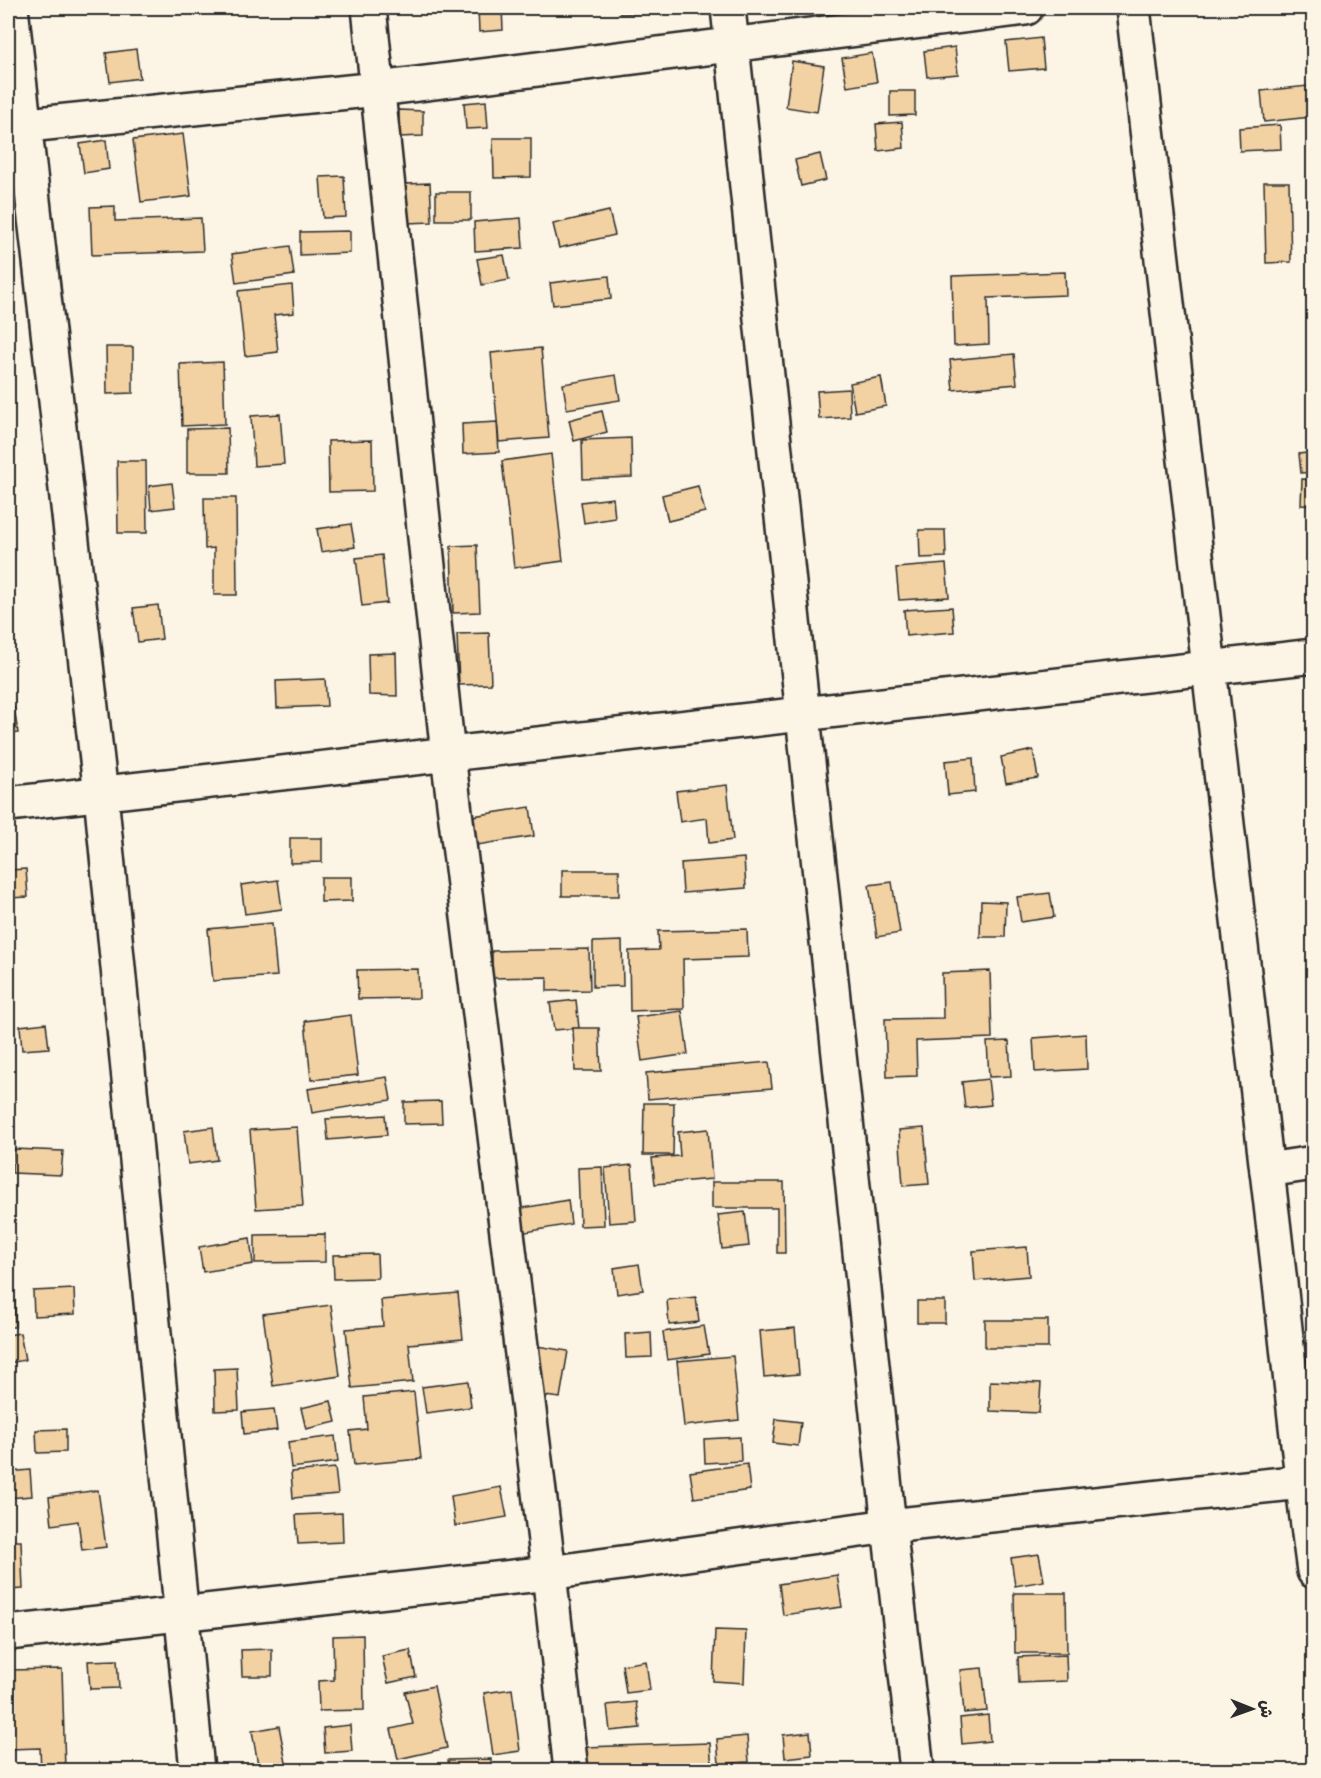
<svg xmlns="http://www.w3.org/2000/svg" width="1321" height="1778" font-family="'Balsamiq Sans','Playpen Sans Arabic',sans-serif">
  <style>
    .building { fill: #f2d1a3; stroke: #2b2b2b; stroke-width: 1.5 }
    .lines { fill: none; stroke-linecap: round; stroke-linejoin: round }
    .minor-casing { stroke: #2b2b2b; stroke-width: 38 }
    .minor { stroke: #fcf5e5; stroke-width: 33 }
  </style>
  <rect width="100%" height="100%" fill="#fcf5e5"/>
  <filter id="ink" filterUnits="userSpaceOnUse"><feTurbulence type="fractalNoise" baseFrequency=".0167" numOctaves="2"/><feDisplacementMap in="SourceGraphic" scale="12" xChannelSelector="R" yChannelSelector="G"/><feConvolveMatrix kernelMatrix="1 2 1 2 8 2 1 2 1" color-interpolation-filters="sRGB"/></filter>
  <g filter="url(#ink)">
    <g class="building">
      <polygon points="478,8 502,8 503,30 479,32"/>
      <polygon points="619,8 649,8 650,13 620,14"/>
      <polygon points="1306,8 1314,8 1314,33 1310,34"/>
      <polygon points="1041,38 1044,68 1009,71 1006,42"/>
      <polygon points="955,47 958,74 927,77 924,51"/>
      <polygon points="136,49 140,78 110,82 106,53"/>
      <polygon points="872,53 877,82 847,87 842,58"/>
      <polygon points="792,61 824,66 817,112 786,107"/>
      <polygon points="1308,86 1311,117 1264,122 1261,91"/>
      <polygon points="890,91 915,91 915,115 890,116"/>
      <polygon points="486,101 488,128 466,129 464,103"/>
      <polygon points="399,110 423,111 423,136 399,137"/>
      <polygon points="902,122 904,148 878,151 876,124"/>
      <polygon points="1280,125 1281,149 1240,151 1239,128"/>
      <polygon points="183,134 191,196 141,202 133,140"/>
      <polygon points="493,138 531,138 531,177 494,178"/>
      <polygon points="106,140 109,169 84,173 80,144"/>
      <polygon points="820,154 826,180 801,186 795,160"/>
      <polygon points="344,176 346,217 323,218 320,177"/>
      <polygon points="1264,182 1289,182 1291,262 1266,263"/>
      <polygon points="430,183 432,222 407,223 406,184"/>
      <rect x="436" y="192" width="35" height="28"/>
      <polygon points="115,206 115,221 201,218 203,251 92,255 90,207"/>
      <polygon points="609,211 615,235 559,248 553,224"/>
      <polygon points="521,218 523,248 475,251 474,222"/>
      <polygon points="350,231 350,253 300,255 300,232"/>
      <polygon points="290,246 294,275 236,283 232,254"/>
      <polygon points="504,255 509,280 482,285 477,259"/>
      <polygon points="1065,272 1066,295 988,298 989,344 954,346 952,276"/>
      <polygon points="609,276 611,299 553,305 550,283"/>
      <polygon points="292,285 294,313 274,315 278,352 245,356 238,291"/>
      <polygon points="106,347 133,347 133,393 107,394"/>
      <polygon points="541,348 549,438 499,442 491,353"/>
      <polygon points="1014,354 1017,384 953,390 950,360"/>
      <polygon points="223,362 225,424 182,426 180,364"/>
      <polygon points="616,375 620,400 567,409 563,384"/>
      <polygon points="881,377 886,406 855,412 850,383"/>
      <polygon points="849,389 850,417 819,419 817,391"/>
      <polygon points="602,411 607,432 574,441 569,420"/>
      <polygon points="280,414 284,464 254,466 251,416"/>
      <polygon points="497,422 499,452 463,454 462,424"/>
      <polygon points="228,428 229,473 187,473 187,429"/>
      <polygon points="631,438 632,477 583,479 582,440"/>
      <polygon points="372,440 373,491 329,492 328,441"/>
      <polygon points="1314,452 1314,472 1301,473 1299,454"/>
      <polygon points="551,454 563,561 514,568 502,461"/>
      <polygon points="117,461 146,461 147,533 118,533"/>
      <polygon points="1302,479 1314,480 1314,506 1301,505"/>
      <polygon points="172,483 175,507 151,510 149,486"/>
      <polygon points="698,486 705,512 668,521 662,495"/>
      <polygon points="204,498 236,498 237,595 214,595 214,548 205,549"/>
      <polygon points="613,498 615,518 584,523 581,502"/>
      <polygon points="351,524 355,547 321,552 317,529"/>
      <polygon points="919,530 945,530 946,557 920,558"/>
      <polygon points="477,545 480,612 453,613 451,546"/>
      <polygon points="382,555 387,603 362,606 356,558"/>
      <polygon points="946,564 949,597 899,600 896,568"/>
      <polygon points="158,605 162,639 138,642 133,608"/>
      <polygon points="952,607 954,632 906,636 904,610"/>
      <polygon points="489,633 491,684 459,685 457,634"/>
      <polygon points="396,653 397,696 369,695 368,654"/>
      <polygon points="325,679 327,706 277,708 276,681"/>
      <polygon points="14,707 18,733 8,734 8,708"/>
      <polygon points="1033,750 1038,778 1006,783 1001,757"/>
      <polygon points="973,758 975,792 948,795 945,761"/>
      <polygon points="727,785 733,840 709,843 707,818 680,822 676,791"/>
      <polygon points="530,807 534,836 477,845 473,816"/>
      <polygon points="290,838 322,838 322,862 290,863"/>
      <polygon points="744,858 746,888 683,893 681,863"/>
      <polygon points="26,869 28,897 8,898 8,870"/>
      <rect x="562" y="870" width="57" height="26"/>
      <polygon points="321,877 352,877 352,901 321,902"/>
      <polygon points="278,880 282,909 245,914 241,885"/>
      <polygon points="892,882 900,933 877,937 869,885"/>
      <polygon points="1050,893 1054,917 1021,922 1017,897"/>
      <polygon points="981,901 1006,902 1005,937 980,937"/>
      <polygon points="272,923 277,976 213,981 208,929"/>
      <polygon points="747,929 748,957 683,959 684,1009 630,1011 629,951 659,950 658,931"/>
      <polygon points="622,941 623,986 593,987 593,942"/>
      <polygon points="589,949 590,990 547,991 547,977 492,978 492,951"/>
      <polygon points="418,969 419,998 358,999 357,970"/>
      <polygon points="990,971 992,1038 916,1041 917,1076 887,1077 885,1019 943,1018 942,973"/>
      <polygon points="576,1000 579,1028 554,1030 550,1003"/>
      <polygon points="682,1011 688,1054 642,1061 636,1017"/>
      <polygon points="351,1015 358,1075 311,1080 305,1021"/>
      <polygon points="46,1023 49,1048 22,1050 20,1026"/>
      <polygon points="573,1028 599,1028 601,1071 575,1071"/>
      <polygon points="1086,1034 1087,1069 1035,1072 1033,1038"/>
      <polygon points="1009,1041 1011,1076 989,1077 987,1042"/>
      <polygon points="769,1062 772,1088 648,1099 646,1073"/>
      <polygon points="387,1077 391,1100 312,1113 308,1089"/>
      <polygon points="988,1079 991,1105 965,1108 962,1082"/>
      <polygon points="441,1101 442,1123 404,1124 404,1102"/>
      <polygon points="644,1103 674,1103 673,1155 643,1155"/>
      <polygon points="385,1115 387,1135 328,1140 326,1119"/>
      <polygon points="213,1127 217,1160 188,1164 184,1131"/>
      <polygon points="297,1127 303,1206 256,1209 250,1130"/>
      <polygon points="924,1128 929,1184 903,1186 899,1130"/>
      <polygon points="708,1129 712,1179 655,1184 652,1158 680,1156 678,1132"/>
      <polygon points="13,1149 63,1151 61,1175 12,1173"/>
      <polygon points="632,1165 636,1221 609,1223 605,1168"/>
      <polygon points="602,1167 604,1225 580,1226 578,1168"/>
      <polygon points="712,1182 784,1182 785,1253 777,1253 777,1208 712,1208"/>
      <polygon points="568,1200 571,1224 521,1233 517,1209"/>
      <polygon points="745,1212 749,1246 722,1249 718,1215"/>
      <polygon points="325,1234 325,1262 255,1263 255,1235"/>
      <polygon points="250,1238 253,1264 203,1272 199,1247"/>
      <polygon points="1027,1247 1029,1276 975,1281 973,1251"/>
      <polygon points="377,1254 378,1278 334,1279 333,1255"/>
      <polygon points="639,1264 643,1290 617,1294 614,1268"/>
      <polygon points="74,1289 75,1314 34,1316 33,1291"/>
      <polygon points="458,1293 463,1339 409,1344 413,1382 352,1388 346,1329 383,1326 381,1300"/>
      <polygon points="696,1297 699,1322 669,1325 667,1300"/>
      <rect x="8" y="1300" width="7" height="27"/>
      <rect x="917" y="1301" width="28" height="22"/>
      <polygon points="331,1305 340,1376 273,1386 263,1314"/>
      <rect x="985" y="1320" width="63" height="28"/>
      <polygon points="704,1326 709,1354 667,1360 663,1332"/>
      <polygon points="795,1328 799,1374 764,1377 760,1331"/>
      <polygon points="651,1332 652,1357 626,1358 625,1334"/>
      <polygon points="20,1333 25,1360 8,1363 8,1335"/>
      <polygon points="537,1346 568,1351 560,1398 529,1394"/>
      <polygon points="733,1356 739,1420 684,1426 677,1361"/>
      <polygon points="237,1368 239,1410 215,1411 214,1369"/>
      <polygon points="468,1381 471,1407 426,1413 422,1387"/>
      <polygon points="990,1381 1041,1383 1039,1413 990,1411"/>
      <polygon points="414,1392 421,1459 354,1465 350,1431 367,1429 364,1397"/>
      <polygon points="331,1401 336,1422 306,1429 301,1408"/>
      <polygon points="274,1409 277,1430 244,1434 242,1412"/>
      <polygon points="776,1419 801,1422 798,1446 773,1443"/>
      <polygon points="66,1429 66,1452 37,1453 36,1430"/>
      <polygon points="335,1436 338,1462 291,1468 288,1442"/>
      <polygon points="740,1437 741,1461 705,1463 704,1439"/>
      <polygon points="747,1464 750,1490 694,1498 690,1472"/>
      <polygon points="335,1468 338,1494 293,1498 291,1472"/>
      <polygon points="30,1470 32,1496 8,1498 8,1472"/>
      <polygon points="501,1487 507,1517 455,1526 451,1496"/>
      <polygon points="98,1490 106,1547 82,1550 78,1521 52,1525 49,1497"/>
      <polygon points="342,1513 343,1542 298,1544 296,1515"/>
      <polygon points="8,1541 21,1541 23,1589 8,1590"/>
      <polygon points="1039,1554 1044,1581 1015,1586 1011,1558"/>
      <polygon points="837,1575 842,1607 783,1615 779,1584"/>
      <polygon points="1014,1593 1066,1593 1067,1653 1015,1653"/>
      <polygon points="715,1630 746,1631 744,1683 713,1681"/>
      <polygon points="363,1635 364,1710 319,1711 318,1681 334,1680 333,1636"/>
      <polygon points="272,1649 272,1676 242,1676 241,1650"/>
      <polygon points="410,1650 416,1677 388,1683 382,1656"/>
      <polygon points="1066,1655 1067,1681 1019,1683 1018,1657"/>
      <polygon points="117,1660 119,1688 90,1689 88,1661"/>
      <polygon points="646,1661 650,1690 626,1693 622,1665"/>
      <polygon points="982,1668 987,1711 964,1713 960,1670"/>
      <polygon points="62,1669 65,1770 41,1770 40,1748 9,1749 8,1670"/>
      <polygon points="434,1686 447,1748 398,1759 391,1729 413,1724 405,1692"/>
      <polygon points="512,1689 520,1751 493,1755 484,1693"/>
      <polygon points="636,1702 640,1728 610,1731 607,1705"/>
      <polygon points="988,1715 990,1741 962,1744 960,1718"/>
      <polygon points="350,1725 352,1751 325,1753 323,1728"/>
      <polygon points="279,1726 287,1768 322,1762 323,1770 259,1770 252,1731"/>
      <polygon points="810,1732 812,1755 785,1758 783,1735"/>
      <polygon points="747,1736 749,1762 719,1764 717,1739"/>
      <polygon points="710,1743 712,1770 584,1770 584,1747"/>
      <polygon points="491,1759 491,1770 449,1770 448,1760"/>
    </g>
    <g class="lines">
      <defs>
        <g id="minor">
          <polyline points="11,8 101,795 197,1770"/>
          <polyline points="369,8 448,755 549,1573 571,1770"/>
          <polyline points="728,8 889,1526 917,1770"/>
          <path d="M1133,8c43,385 87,770 133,1155 17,136 29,272 48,408"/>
          <polyline points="8,127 378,89 1026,8"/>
          <polyline points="8,804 1314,656"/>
          <polyline points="1267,1170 1314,1163"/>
          <polyline points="8,1633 549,1573 889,1526 1302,1482"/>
        </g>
      </defs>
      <use href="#minor" class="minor-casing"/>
      <use href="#minor" class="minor"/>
    </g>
  </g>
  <rect width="1321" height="1778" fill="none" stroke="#fcf5e5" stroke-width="30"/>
  <rect x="15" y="15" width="1291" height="1748" fill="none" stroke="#2b2b2b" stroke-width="2" filter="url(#ink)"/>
  <g transform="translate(1252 1709) rotate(91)" stroke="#fcf5e5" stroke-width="4.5" paint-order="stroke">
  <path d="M0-4.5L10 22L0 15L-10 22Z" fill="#2b2b2b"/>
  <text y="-9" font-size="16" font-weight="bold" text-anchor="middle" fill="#2b2b2b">ش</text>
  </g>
</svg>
